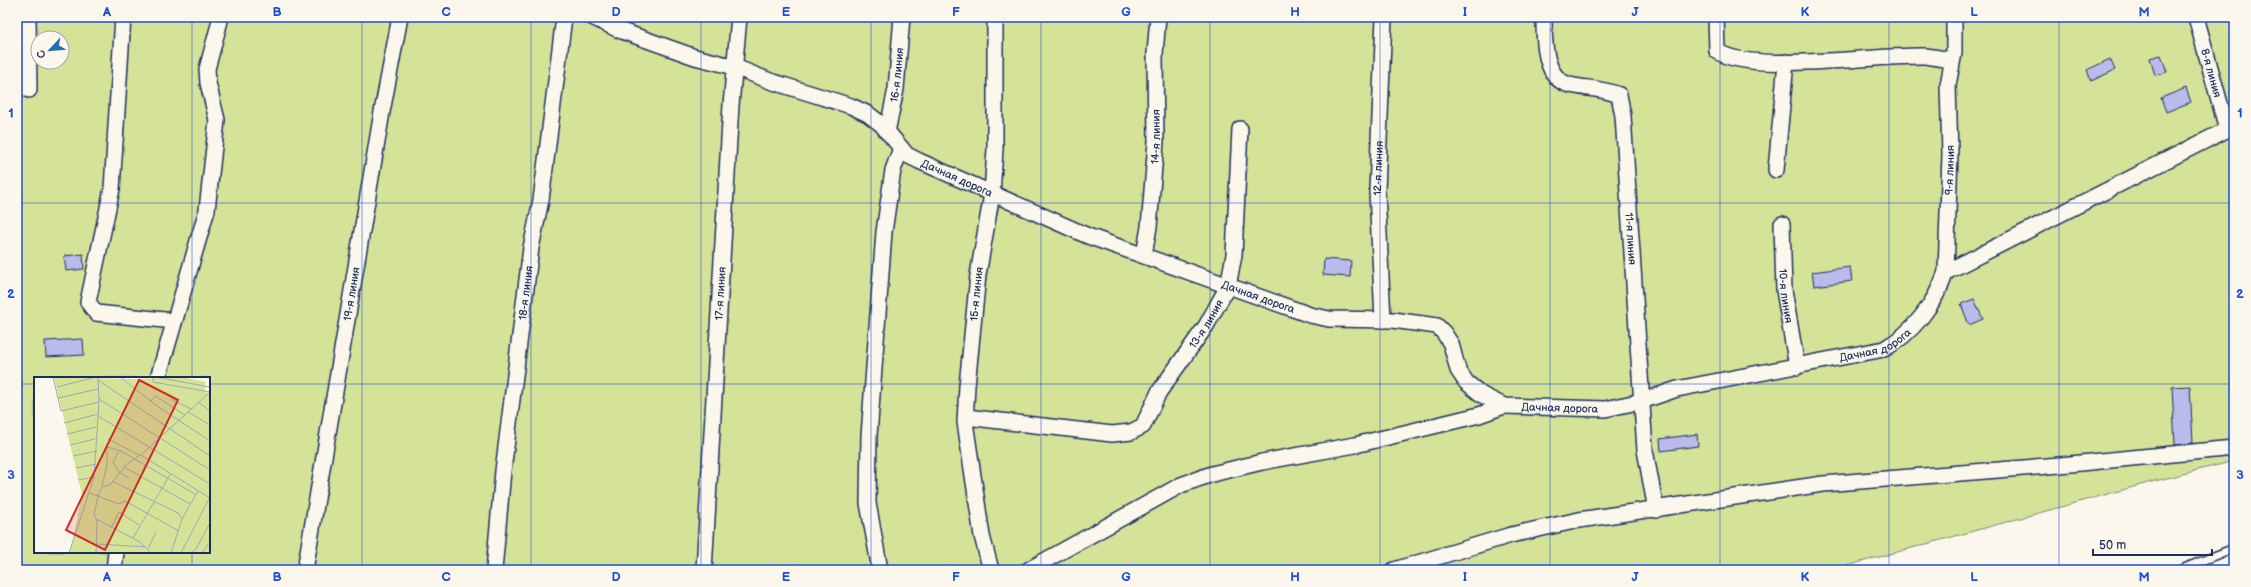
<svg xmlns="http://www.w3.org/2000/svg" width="2251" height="587" font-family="'Balsamiq Sans',sans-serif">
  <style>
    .green { fill: #d4e397; stroke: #78897a; fill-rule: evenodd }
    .building { fill: #babbec; stroke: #1b2f5e }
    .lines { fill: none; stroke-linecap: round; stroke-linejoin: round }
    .lane-casing { stroke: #1b2f5e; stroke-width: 10 }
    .street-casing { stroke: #1b2f5e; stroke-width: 18 }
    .lane { stroke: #fbf7ec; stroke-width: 7 }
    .street { stroke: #fbf7ec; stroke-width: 15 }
    .grid { fill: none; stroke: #1d4ed8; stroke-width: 1; stroke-opacity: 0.55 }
    .labels { text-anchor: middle; stroke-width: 3; stroke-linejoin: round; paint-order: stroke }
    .street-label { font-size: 11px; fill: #1b2f5e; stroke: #fbf7ec }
    .inset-road { fill: none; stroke: #a1a7b3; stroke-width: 1 }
    .view { fill: #d62828; fill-opacity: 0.15; stroke: #d62828; stroke-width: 2 }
    .inset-edge { fill: none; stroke: #1b2f5e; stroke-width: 2 }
    .neatline { fill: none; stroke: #1d4ed8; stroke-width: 1.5 }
    .grid-label { font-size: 13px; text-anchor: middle; font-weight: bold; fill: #1d4ed8 }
  </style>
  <rect width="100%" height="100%" fill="#fbf7ec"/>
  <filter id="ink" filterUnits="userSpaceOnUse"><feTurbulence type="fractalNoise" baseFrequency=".025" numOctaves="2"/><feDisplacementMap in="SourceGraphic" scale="8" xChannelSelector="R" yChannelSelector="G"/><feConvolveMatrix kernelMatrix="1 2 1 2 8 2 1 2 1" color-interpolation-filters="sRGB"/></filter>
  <g filter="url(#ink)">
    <path class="green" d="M17,17h2217v444l-79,20 -323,89h-1815zM38,38h24v24h-24zM35,378h174v174h-174z"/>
    <g class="building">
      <polygon points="2161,55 2167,72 2155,75 2150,58"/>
      <polygon points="2110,59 2115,70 2091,81 2087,70"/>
      <polygon points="2186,88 2191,102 2166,112 2161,98"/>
      <polygon points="83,254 84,269 66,271 64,256"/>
      <polygon points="1324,259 1351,261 1350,277 1323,275"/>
      <polygon points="1850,267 1852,281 1814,286 1812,272"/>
      <polygon points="1974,299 1983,319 1969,325 1961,304"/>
      <polygon points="83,339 84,355 46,357 45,341"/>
      <polygon points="2190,386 2193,443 2175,445 2172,387"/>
      <polygon points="1697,434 1698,446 1661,451 1660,439"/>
    </g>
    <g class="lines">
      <defs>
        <polyline id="lane" points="2179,570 2234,548"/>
        <g id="street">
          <polyline points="28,17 29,90"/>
          <polyline points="123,17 112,189 88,302 96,313 174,321"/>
          <path id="s1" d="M592,17l27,13 76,27 40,10 35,14 81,25 17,8 13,10 26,31 12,6 169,75 222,79 19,4 64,1 44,6 7,7 7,11 7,26 8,12 16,13 22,11 101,3 37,-8 35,-12 207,-40c29,-16 51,-45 62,-77l4,-118 -2,-69 6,-32v-36"/>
          <path id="s2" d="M1544,17c0,21 -1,62 26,68 18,4 31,3 49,10l4,21 22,334 11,60"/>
          <path d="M1716,17l1,34c34,24 161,3 208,5 9,1 18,3 27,4"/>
          <path id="s3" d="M2196,17l31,112"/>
          <path id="s4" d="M887,132l9,-43 6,-72"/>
          <polyline points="1776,170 1786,62"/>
          <path id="s5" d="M1782,224l2,66 13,77"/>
          <path id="s6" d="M1144,255l5,-28 7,-85 -1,-88 3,-37"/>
          <polyline points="1946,272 2234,126"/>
          <path id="s7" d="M1383,320l-6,-129 7,-174"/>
          <polyline points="158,378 207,210 217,120 208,83 207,69 221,17"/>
          <path id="s8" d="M966,417l146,17 19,-2 12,-6 16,-34 47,-66 22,-40 6,-31 6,-126"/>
          <polyline points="114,570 116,552"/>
          <path id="s9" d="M305,570l77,-458 18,-95"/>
          <path id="s10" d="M494,570l9,-99 28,-223 10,-48 23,-183"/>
          <path id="s11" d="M704,570l27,-465 8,-88"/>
          <polyline points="880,570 868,503 869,436 884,232 893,170 901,148"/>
          <path id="s12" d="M991,570l-9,-34 -17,-114 2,-36 11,-111 14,-81 3,-45v-132"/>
          <polyline points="1028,570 1181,485 1212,474 1262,462 1355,445 1479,415 1504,406"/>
          <polyline points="1394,570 1511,535 1579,520 1823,484 2060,465 2234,448"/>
        </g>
      </defs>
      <use href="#lane" class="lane-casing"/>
      <use href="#street" class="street-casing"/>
      <use href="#lane" class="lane"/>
      <use href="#street" class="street"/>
    </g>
  </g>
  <path class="grid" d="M192,17v361M362,17v553M531,17v553M701,17v553M871,17v553M1041,17v553M1210,17v553M1380,17v553M1550,17v553M1720,17v553M1889,17v553M2059,17v553M17,203h2217M17,384h18M209,384h2025M192,552v18"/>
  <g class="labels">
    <g class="street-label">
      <text dy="4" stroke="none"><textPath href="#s3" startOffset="58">8-я линия</textPath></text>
      <text dy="4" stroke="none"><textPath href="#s4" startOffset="58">16-я линия</textPath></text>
      <text dy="4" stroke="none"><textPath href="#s6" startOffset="119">14-я линия</textPath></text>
      <text dy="4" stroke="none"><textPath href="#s7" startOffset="152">12-я линия</textPath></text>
      <text dy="4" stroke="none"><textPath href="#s1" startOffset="1611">9-я линия</textPath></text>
      <text dy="4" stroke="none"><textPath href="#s1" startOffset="405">Дачная дорога</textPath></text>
      <text dy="4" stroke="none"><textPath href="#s2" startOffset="273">11-я линия</textPath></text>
      <text dy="4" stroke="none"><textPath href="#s10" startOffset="279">18-я линия</textPath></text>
      <text dy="4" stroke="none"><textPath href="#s11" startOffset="277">17-я линия</textPath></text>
      <text dy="4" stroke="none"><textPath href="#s9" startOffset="280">19-я линия</textPath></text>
      <text dy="4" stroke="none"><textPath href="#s12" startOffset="279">15-я линия</textPath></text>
      <text dy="4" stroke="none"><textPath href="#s5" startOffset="72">10-я линия</textPath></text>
      <text dy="4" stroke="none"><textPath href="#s1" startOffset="729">Дачная дорога</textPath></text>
      <text dy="4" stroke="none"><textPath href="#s8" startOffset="300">13-я линия</textPath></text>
      <text dy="4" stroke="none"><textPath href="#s1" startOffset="1401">Дачная дорога</textPath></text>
      <text dy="4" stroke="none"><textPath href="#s1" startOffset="1077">Дачная дорога</textPath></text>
    </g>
  </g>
  <g transform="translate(34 377)">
    <rect width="176" height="176" fill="#fbf7ec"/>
    <path d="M20,0l80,2 47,-2 25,5 -1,10 5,1v160h-140l12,-58z" fill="#d4e397"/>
    <path class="inset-road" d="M19,0l8,34 38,-9M86,0l37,29 53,35M119,0v5l57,10M121,0l55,10M64,3l112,76M23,10l39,-10M24,21l40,-9M65,22l111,71M137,22l20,10M117,24l4,-5 30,19M164,25l12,9M154,35l22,13M64,39l112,68M30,46l34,-9M33,57l29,-7M74,62l31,16M36,68l25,-6M85,73l-6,12 6,10 10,6M107,78l69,43M39,79l24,-5M90,90l66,37M42,91l20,-4M44,103l16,-3M78,104l66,32 4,6M68,109l5,-21v-18l14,4 74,43M56,116l29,11 6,-3 54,30M77,151l8,-16 20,13M99,161l38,-65M63,167l49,3M114,172l8,-17M35,176l25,-76 5,-75 -1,-25M62,176l1,-33M117,176l-11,-11 -44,-23 -2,-5 5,-21 3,-6 8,-2 17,-21 16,-11 67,-61M137,176l11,-34 16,-28M147,176l29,-56M157,176l5,-4 14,-26M168,176l8,-11"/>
    <path class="view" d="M105,3l39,20 -73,150 -39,-20z"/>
    <rect width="176" height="176" class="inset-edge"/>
  </g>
  <rect width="2251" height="587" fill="none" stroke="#fbf7ec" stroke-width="44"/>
  <g transform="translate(50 50) rotate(244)"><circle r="19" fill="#fbf7ec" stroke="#a1a7b3"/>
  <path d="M0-3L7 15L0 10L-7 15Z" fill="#1f6fb2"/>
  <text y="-6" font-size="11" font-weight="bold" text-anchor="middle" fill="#1b2f5e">С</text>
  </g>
  <path d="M2093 549v6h119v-6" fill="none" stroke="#1b2f5e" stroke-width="2"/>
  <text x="2099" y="549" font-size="12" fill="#1b2f5e" stroke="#fbf7ec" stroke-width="3" paint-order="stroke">50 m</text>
  <rect x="22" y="22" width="2207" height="543" class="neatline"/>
  <g class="grid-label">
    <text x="107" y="16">A</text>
    <text x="277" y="16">B</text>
    <text x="446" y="16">C</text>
    <text x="616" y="16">D</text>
    <text x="786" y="16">E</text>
    <text x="956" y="16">F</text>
    <text x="1126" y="16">G</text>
    <text x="1295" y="16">H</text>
    <text x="1465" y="16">I</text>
    <text x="1635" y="16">J</text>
    <text x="1805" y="16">K</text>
    <text x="1974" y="16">L</text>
    <text x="2144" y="16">M</text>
    <text x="11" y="117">1</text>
    <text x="2240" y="117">1</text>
    <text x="11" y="298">2</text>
    <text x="2240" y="298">2</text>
    <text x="11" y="479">3</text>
    <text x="2240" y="479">3</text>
    <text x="107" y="581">A</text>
    <text x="277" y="581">B</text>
    <text x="446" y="581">C</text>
    <text x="616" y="581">D</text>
    <text x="786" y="581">E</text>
    <text x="956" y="581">F</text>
    <text x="1126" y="581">G</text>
    <text x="1295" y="581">H</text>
    <text x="1465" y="581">I</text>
    <text x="1635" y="581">J</text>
    <text x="1805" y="581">K</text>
    <text x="1974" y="581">L</text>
    <text x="2144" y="581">M</text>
  </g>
</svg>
